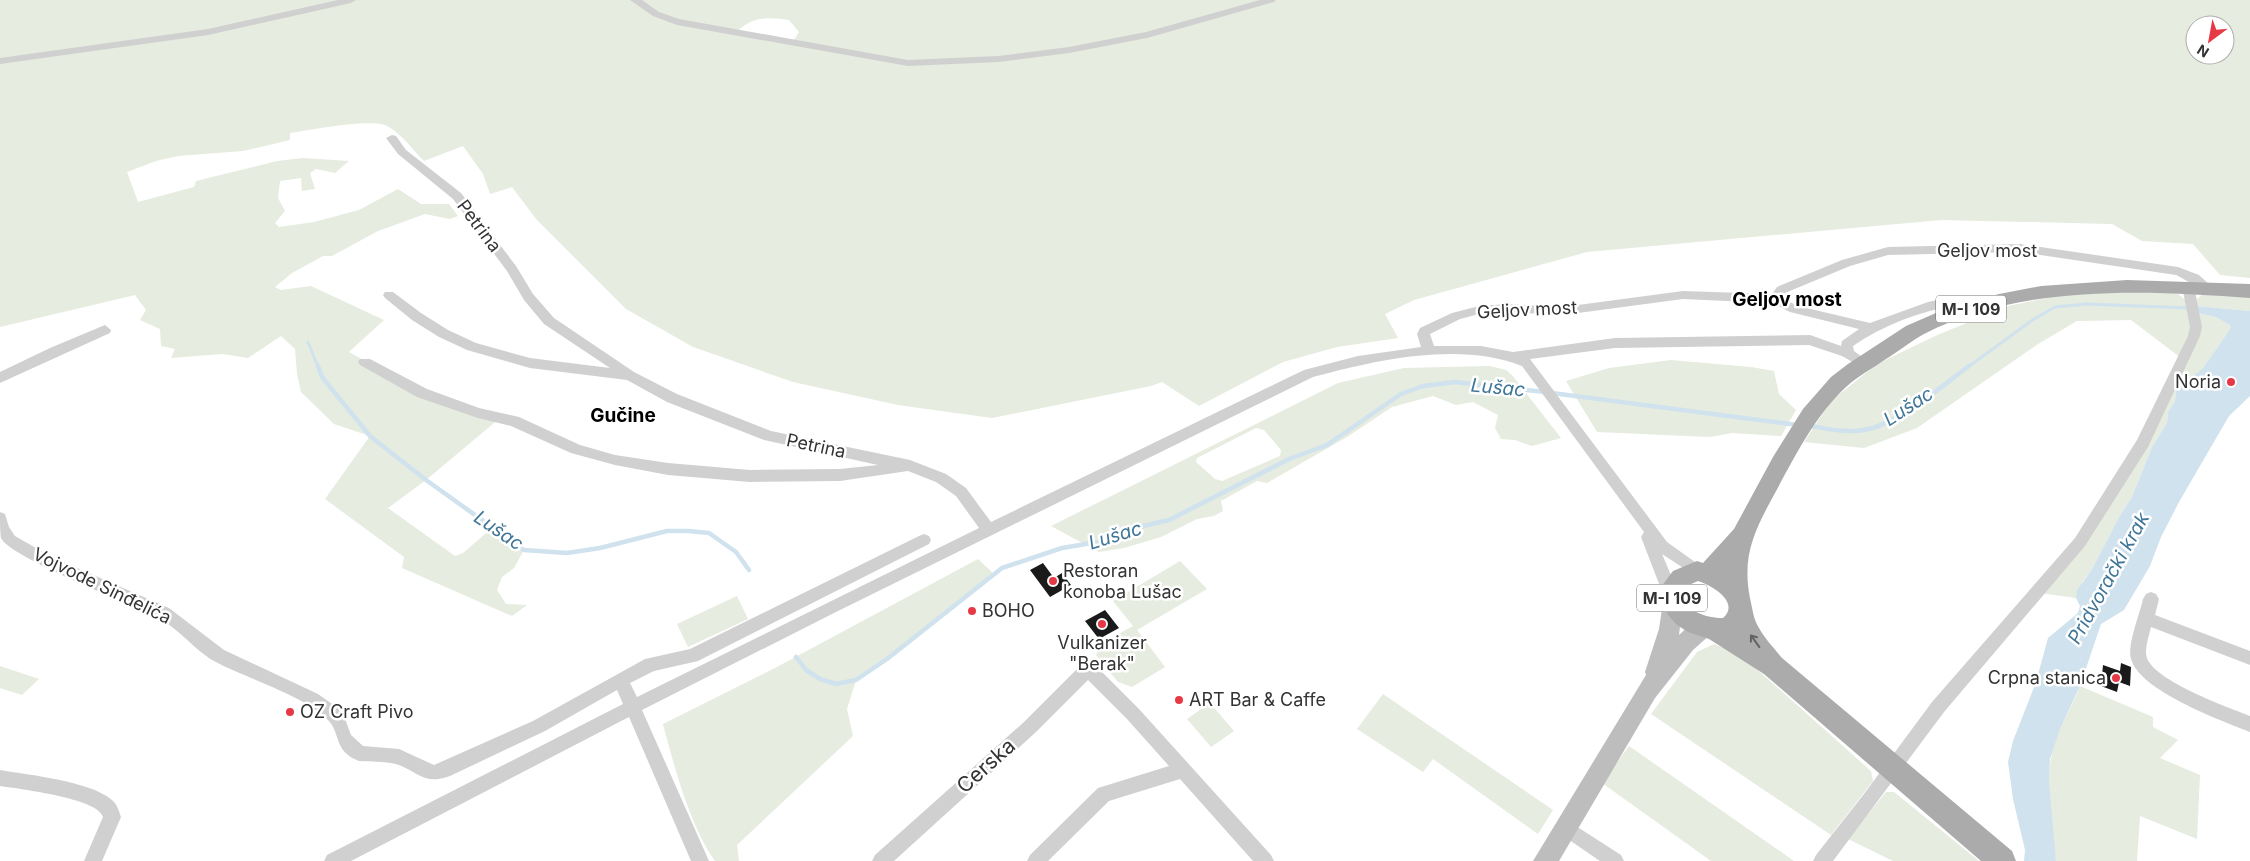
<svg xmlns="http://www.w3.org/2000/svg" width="2250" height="861" font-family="Inter,sans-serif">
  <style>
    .green { fill: #e6ecdf; fill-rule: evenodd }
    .water { fill: #cfe2ee }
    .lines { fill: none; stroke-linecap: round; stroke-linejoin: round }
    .stream-far1 { stroke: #cfe2ee; stroke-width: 3 }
    .stream { stroke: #cfe2ee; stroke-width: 4.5 }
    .building { fill: #1a1a1a }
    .street { fill: #d0d0d0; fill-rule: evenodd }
    .secondary { fill: #bdbdbd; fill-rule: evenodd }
    .primary { fill: #ababab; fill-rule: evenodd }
    .oneway { stroke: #636363 }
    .poi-dot { fill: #e63946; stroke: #fff; stroke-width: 2 }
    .labels { text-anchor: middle; stroke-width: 5; stroke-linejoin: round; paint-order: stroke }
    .shield { fill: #fff; stroke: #707070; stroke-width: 1 }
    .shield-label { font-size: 16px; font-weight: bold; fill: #333 }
    .street-label { font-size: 18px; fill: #333; stroke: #fff }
    .poi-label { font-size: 18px; fill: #333; stroke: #fff; text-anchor: start }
    .neighbourhood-label { font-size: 19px; font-weight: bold; fill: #000; stroke: #fff }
    .water-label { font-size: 19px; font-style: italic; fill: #3f7597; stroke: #fff }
    .near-street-label { font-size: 21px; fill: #333; stroke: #fff }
  </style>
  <rect width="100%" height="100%" fill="#fff"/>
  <g class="green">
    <polygon points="0,0 348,0 208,32 0,60"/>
    <path d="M353,0h280l22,15 253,48 90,-3 149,-24 126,-36h977v278l-30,-3 -27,-31 -51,-3 -30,-17 -170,-4 -355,32 -173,48 -29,14 13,24 -61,9 -54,15 -84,44 -37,-24 -11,4 -159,32 -94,-13 -105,-23 -100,-35 -67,-38 -90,-90 -24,-32 -22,7 -7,-20 -20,-28 -39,15c-11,-11 -23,-28 -37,-35 -16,-8 -77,4 -97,7v7l-47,11 -65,5 -22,5 -29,11 11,30 56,-15 2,-6 81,-20 26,-3 46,3 -14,12 -19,-4 -6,4 5,16 -13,2 -1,-13 -21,3 -2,17 7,13 -10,12 4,4 35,-5 45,-12 39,-21 23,15h28l9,12 -8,3 -25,-5 -47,17 -46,25h-9l-31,17 -17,14 6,3 30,-4 73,34 -35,32 73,41 78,25 -74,62 -38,28 67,48 8,-3 29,-25 32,22 -10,18 -12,9 -5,13 9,14 21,1 -15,11 -110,-48 2,-11 -79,-58 45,-63 -36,-12 -33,-32 -4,-18 -2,-25 -14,-13 -33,22 -26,-4 -51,4 4,-9 -14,-3 -1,-17 -20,-9 6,-10 -11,-15 -135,32v-265l208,-29zM2195,25h30v30h-30z"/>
    <path d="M637,0h631l-122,35 -77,15 -71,8 -90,4 -116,-19 7,-11 -10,-12c-21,-3 -38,-4 -53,13l-79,-19z"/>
    <polygon points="2114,291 2165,292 2178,294 2186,300 2194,327 2181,358 2131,320 2077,321 2038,344 1917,428 1864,448 1804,442 1831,401 1877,364 1935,336 2008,306 2057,296"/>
    <polygon points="2203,294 2250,295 2250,311 2197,306 2197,299"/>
    <polygon points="2198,313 2216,317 2231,326 2230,329 2203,368 2176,389 2175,401 2168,412 2167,423 2152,447 2132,497 2119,517 2092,569 2082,582 2076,598 2040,593 2145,443"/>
    <polygon points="1671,360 1751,367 1774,371 1779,394 1796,410 1781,436 1732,433 1710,437 1597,432 1566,381 1609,368"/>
    <path d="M1490,366l16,4 6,5 49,63 -29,8 -17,-6 -14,-1 -6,-11 3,-13 -25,-13 -17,3 -23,-9 -41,11 -45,30 -80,46 -10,-2 -36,20 2,10 -9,5 -17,3 -36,18 -37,11 -25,4 -48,-26 287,-143 66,-15zM1256,428l8,2 17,20 -1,6 -58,25 -7,-2 -19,-17 1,-4z"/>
    <path d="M978,559l16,15 -107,85 -31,21 -9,29 6,27 -116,109 2,16h-24c-25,-35 -41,-95 -52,-137l112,-56z"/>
    <polygon points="1180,561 1207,589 1137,630 1165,667 1132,687 1118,682 1096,655 1102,643 1133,626 1113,601"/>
    <polygon points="737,596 748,619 688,647 677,624"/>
    <polygon points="1714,644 1742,656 1871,771 1873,781 1831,835 1651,714 1697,652"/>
    <polygon points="0,666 39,679 22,695 0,688"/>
    <path d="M2080,686l73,31v10l25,13 -18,18 40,17 -3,64 -57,-23 -3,45h-81c-5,-38 -13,-82 -1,-119 6,-19 18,-37 25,-56z"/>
    <polygon points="1383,694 1553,810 1538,834 1433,759 1423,772 1357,729"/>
    <polygon points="1210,703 1234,731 1211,747 1187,719"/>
    <polygon points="1629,746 1794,861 1711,861 1602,783"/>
    <polygon points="1886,792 1894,792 1979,861 1893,861 1848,839"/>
  </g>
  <polygon class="water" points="2197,306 2250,311 2250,396 2229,416 2179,502 2161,537 2150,566 2124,610 2101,624 2080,686 2060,729 2050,759 2049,782 2056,861 2024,861 2025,850 2013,799 2008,762 2013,741 2036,682 2048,638 2078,613 2080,606 2076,598 2077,590 2092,569 2119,517 2132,497 2152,447 2167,423 2168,412 2175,401 2176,389 2203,368 2230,329 2231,326 2216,317 2198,313"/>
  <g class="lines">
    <g class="stream-far1">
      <polyline points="308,342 318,367"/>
      <polyline points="1968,367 2034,319 2055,307 2087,304 2190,308"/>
    </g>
    <g class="stream">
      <polyline points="318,366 322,377 370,436 426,480 524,550 567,553 600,548 667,531 688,531 709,533 736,552 749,570"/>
      <polyline points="1552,393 1798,425"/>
      <path d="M1810,426c18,3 36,7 54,4 33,-5 78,-44 105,-64"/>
      <polyline points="796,657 806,670 820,679 836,684 856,680 887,659 1002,568 1062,548 1110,540 1122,531 1169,520 1289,459 1327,445 1401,394 1423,386 1455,382 1545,392"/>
    </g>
  </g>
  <g class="building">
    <polygon points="1043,563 1054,578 1062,573 1071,585 1050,597 1030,570"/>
    <polygon points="1105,610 1119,628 1099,639 1085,621"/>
    <polygon points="2121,663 2131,667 2130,686 2119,682 2117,692 2101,686 2103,665 2120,671"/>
  </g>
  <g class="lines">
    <g class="street">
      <polygon points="338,0 356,0 351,3 208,35 0,64 0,58 208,29"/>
      <polygon points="630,0 642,0 659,12 679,19 908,60 998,56 1069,47 1146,32 1260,0 1276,0 1274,2 1147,38 1069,53 998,62 908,66 677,25 653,16"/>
      <path d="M392,135l4,1 10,14 55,43 55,73 17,28 21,24 80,54 43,22 94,37 139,29 36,14 20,14 25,34 313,-152 54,-14 63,-9 -4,-13 3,-6 32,-15 27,-7 28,-2 56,3 120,-16 89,3 5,-7 65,-27 46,-13 132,-3 158,23 21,8 13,12 -2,3c-7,2 -25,-11 -34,-15l-156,-23 -132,3 -38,11 -65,27 -3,5 16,8 72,17 58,-21 29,-6 19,13 -2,3h-8l-11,-7c-36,7 -72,20 -102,41l1,5 16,12 -2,3 -5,2 -21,-12 -33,-11 -194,3 -85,11 137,183 35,25 3,4 -3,4 -5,2 -35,-23 17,40 -3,5 -5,1 -5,-1 -3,-5 -22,-57 3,-5 -122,-166c-62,-25 -146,-6 -209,11l-479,236 -192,97 67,151h-18l-62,-144 -278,144h-27l3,-6 296,-151 -6,-14 -72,41 -95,45c-25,9 -29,-2 -51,-11 -12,-4 -28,-3 -40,-4 -26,-10 -18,-28 -31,-41 -24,-25 -83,-42 -114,-59 -21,-12 -36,-34 -58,-44 -25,-13 -147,-60 -155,-79 -1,-6 -1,-18 -1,-26l5,2 4,13 6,9 35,20 119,52 55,42 94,44 24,17 9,24 12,11 36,3 35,16 99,-44 112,-62 45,-10 229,-113 5,-2 5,2 2,4 -2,4 -231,117 -44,10 -24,12 7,14 342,-169 -23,-32 -20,-14 -28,-11 -68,10 -90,1 -82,-7 -53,-10 -44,-12 -60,-27 -33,-8 -61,-21 -57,-32 -2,-3 2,-3h10l57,30 52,19 40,9 61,28 35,10 53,8 82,7 90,-1 38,-4 -114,-25 -97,-38 -40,-22 -97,-12 -63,-18 -28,-13 -27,-17 -27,-22 -2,-3 2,-3h8l28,21 27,17 28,13 54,15 80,10 -66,-44 -20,-24 -17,-29 -54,-72 -55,-45 -12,-16zM1683,299l89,4 18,9 69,17 -17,12 -1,5 -31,-11 -195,3 -102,14 -32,-6h-47l-4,-12 30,-15 19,-5 28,-2 56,3z"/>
      <polygon points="2188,282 2194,286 2202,327 2200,336 2148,447 2085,546 1944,712 1833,861 1813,861 1816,855 1864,794 1932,702 2075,538 2137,440 2188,336 2190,327 2182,286"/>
      <polygon points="105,325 111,330 110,333 0,383 0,372 50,348"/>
      <path d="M2151,592l5,2 3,5 -4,16 95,36v14l-99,-38c-2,9 -7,22 -4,31 8,23 80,49 103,58v16c-30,-12 -110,-41 -119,-73 -4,-15 9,-45 12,-60l3,-5z"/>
      <polygon points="1088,662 1094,664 1139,709 1271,855 1274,861 1253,861 1180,779 1109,801 1048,861 1027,861 1030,855 1098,788 1169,766 1127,719 1088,680 1036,732 894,861 872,861 875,855 1024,722 1082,664"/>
      <path d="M0,770c29,5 90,11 112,30 5,4 7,11 9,17l-19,44h-18l19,-44c-5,-19 -84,-28 -103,-31z"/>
      <polygon points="1565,819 1621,855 1624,861 1600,861 1559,833 1556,827 1559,821"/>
    </g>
    <path class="secondary" d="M1673,593l7,3 3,6 -4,33c10,-9 18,-20 32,-15l3,7 -3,7 -18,16 -38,48 -96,163h-26l113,-186 -1,-3 14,-43 4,-27 3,-6z"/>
    <path class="primary" d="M2127,280l123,4v14c-104,-8 -231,-14 -326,36 -13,7 -25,17 -38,25 -13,9 -28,17 -40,28 -31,29 -51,69 -71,106 -22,40 -34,65 -24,110 2,9 3,17 8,25 6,11 15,20 23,30l230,193 4,10h-35l-217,-187 -55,-35 -21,-7 -11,-7 -9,-10 -8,-18 1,-10 12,-16 24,-10 6,2 31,-34 39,-72 30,-48 28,-32 17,-13 58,-38 46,-20 47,-12 42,-8zM1698,581c13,4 43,21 25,37 -17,0 -41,-7 -39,-28l5,-5z"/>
  </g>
  <defs><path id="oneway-shaft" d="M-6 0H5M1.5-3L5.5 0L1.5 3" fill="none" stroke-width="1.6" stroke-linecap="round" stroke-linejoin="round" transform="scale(1.25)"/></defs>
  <use class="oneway" href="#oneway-shaft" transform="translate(1755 641) rotate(-126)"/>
  <g class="poi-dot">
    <circle cx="2231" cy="382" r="5"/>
    <circle cx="1053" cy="581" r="5"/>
    <circle cx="972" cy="611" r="5"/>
    <circle cx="1102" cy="624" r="5"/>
    <circle cx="2116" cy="678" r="5"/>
    <circle cx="1179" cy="700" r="5"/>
    <circle cx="290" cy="712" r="5"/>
  </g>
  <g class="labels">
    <g class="shield">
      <rect x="1936" y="295.5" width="70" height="27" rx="4"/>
      <rect x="1637" y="584.5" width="70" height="27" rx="4"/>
    </g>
    <g class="shield-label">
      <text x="1971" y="315">M-I 109</text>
      <text x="1672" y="604">M-I 109</text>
    </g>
    <g class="street-label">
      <text transform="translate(479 226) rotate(53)" y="6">Petrina</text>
      <text x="1987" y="257">Geljov most</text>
      <text transform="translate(1527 310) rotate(-3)" y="6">Geljov most</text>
      <text transform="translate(816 446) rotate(12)" y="6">Petrina</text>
      <text transform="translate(102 586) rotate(26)" y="6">Vojvode Sinđelića</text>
    </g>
    <g class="poi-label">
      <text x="2221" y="388" text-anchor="end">Noria</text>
      <text x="1063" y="577">Restoran<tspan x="1063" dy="21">konoba Lušac</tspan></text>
      <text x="982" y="617">BOHO</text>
      <text x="1102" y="649" text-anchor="middle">Vulkanizer<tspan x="1102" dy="21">"Berak"</tspan></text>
      <text x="2106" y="684" text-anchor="end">Crpna stanica</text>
      <text x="1189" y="706">ART Bar &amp; Caffe</text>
      <text x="300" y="718">OZ Craft Pivo</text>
    </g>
    <g class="neighbourhood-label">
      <text x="1787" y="306">Geljov most</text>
      <text x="623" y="422">Gučine</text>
    </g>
    <g class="water-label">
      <text transform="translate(1498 387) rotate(5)" y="7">Lušac</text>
      <text transform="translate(1908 406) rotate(-33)" y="7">Lušac</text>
      <text transform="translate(499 530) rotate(34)" y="7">Lušac</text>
      <text transform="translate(1115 535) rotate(-17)" y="7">Lušac</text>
      <text transform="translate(2108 578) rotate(-61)" y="7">Pridvorački krak</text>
    </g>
    <g class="near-street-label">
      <text transform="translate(986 766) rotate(-42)" y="7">Cerska</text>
    </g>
  </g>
  <g transform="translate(2210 40) rotate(212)"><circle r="24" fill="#ffffff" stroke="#adadad"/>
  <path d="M0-4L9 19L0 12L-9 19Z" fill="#e63946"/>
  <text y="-8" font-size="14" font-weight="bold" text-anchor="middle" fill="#333333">N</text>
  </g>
</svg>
